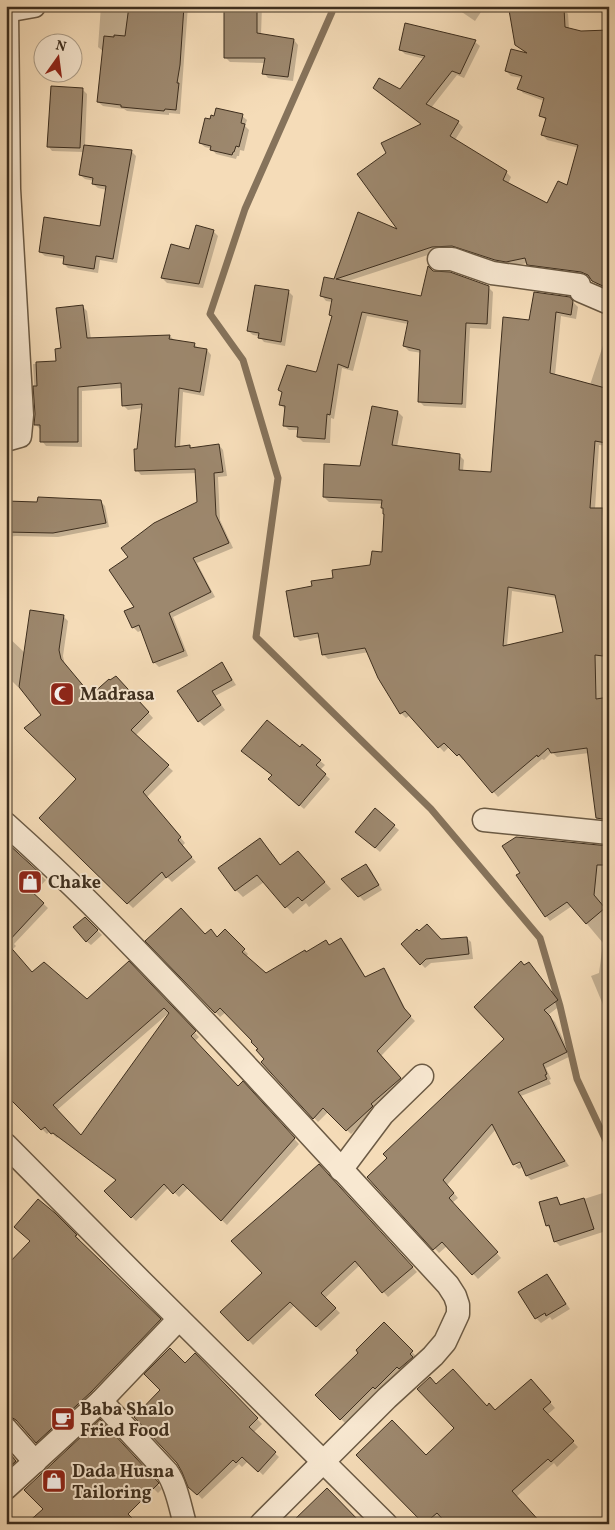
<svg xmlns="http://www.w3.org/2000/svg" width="615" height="1530" font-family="Vollkorn,serif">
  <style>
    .shadow { fill: #0003; fill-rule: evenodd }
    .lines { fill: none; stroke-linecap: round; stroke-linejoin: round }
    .stream { stroke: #86735b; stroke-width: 7 }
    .building { fill: #9d886e; stroke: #3d2e1e; fill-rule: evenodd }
    .minor-casing { stroke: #6b5a44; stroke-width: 25 }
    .minor { stroke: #f8e8d1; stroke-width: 22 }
    .labels { text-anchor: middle; stroke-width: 4; stroke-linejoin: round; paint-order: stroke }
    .poi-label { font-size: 18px; font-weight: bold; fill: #3d2e1e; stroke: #f8e8d1; text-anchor: start }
  </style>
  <rect width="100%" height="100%" fill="#f5dcb8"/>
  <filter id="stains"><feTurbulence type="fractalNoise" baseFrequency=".004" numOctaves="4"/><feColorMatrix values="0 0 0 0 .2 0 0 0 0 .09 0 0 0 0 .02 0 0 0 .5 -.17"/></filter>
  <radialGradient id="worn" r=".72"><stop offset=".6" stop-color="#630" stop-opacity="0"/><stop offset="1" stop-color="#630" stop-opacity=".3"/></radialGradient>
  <g class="shadow">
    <polygon points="101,6 188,6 180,114 169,113 169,115 127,111 124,109 103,106 98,102 104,52 98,47"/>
    <polygon points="226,6 262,6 261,35 294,40 298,45 293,81 268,78 264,73 265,63 230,62 225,57"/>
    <polygon points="453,6 485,6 475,21"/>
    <polygon points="564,9 568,14 569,29 581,32 606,32 609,27 609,290 598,286 591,278 587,276 533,269 528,263 511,266 437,252 345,282 422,297 432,272 488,287 493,292 491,329 470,328 466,408 424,406 419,401 422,353 409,351 404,346 408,324 367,316 353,371 342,368 334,419 331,418 330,443 303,442 298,437 299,430 289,430 284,425 286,410 281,405 283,393 279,390 316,373 333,318 330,314 333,302 326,301 322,296 335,280 358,214 401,231 422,124 374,88 400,91 425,59 405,54 400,49 475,42 480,46 464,78 457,75 431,108 458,122 463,127 455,140 506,172 511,177 508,184 548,205 568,186 579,148 547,140 543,135 547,121 540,115 544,101 523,93 519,88 522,78 511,76 506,71 528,54 516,45"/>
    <polygon points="83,90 87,94 85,146 131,151 136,156 117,263 100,260 98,273 68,268 64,264 65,259 45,256 40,252 101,227 107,190 98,188 93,184 94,181 85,179 80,175 84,152 52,151 48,146"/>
    <polygon points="242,116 247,120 245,126 249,130 244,151 240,150 239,156 237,156 236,159 216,154 212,149 205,147 200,143 211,120"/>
    <polygon points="213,231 218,236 203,288 167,283 162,278 190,250"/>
    <polygon points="288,291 293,296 285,346 264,342 259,336 253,335 248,331"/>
    <path d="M569,298l9,9 -2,12 -15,-3 -6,59 35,10 19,-58v119l-10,-1 -4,64 14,-1v302l-20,-57 -32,4 -5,-5 -8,8 -2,-1 -44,38 -34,-39 -1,2 -13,-14 -6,6 -34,-37 -4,3 -5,-5 -32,-61 -41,7 -5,-5 -3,-17 -20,4 -5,-5 18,-49 58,-21 12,-12 2,-44 -2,-2v-4l-54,-2 -5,-5 37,-29 37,-56 5,5 -6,30 62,8 5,5 -1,11 29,2 38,-152zM512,591l45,7 7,35 -57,13z"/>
    <polygon points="82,306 87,311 91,339 170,336 175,341 194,344 199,349 207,350 211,355 204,396 183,392 180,448 189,446 192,449 219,445 223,450 227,476 218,477 220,520 233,548 197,563 215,597 173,617 188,656 159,667 154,662 142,630 138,632 133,627 136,607 198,503 197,473 141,475 137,470 143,408 128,410 123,405 122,388 82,391 82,447 46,446 42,441 40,429 36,425 36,414 33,364 58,362"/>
    <polygon points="6,309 12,426 6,426"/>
    <polygon points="100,501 105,506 109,527 58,537 16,536 6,537 6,511"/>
    <polygon points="63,616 68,621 63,656 65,666 92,696 116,677 153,718 135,736 173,771 147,797 185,843 182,846 196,862 172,882 167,877 133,908 45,822 78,779 42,715 19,686 18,687 6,675 6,635 25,653"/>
    <polygon points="221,664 226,669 236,685 215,696 225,710 204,726 199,721"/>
    <polygon points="302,746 325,765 320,770 330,779 304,809 275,784 273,776 248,755 300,748"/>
    <polygon points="394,826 399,830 380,852 361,836"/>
    <polygon points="260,840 267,847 281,866 304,859 331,889 309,907 306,903 293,914 264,882 243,897 236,890"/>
    <polygon points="609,847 609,1019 591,976 599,973 603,943 572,906 550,921 546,916"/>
    <path d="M12,849l34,31 -13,14 15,14 -34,36 2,2 -4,4 20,24 55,27 42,-38 70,74 -4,4 43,47 5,-5 56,61 -72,81 -39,-37 -9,9 -10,-10 -33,34 -30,-30 11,-11 -59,-43 -1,1 -7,-7 -3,3 -41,-41v-239zM171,1011l-90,126 -24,-27z"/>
    <polygon points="366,865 371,870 382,890 364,901 343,879"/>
    <polygon points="85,918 102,935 91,945 86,941"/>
    <polygon points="225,931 248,954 246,957 266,975 307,953 330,946 341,939 346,944 366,978 383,970 388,975 408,1014 415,1021 381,1056 405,1083 351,1134 328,1112 318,1122 262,1062 266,1059 254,1041 226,1012 220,1017 147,941 205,935 218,938"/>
    <polygon points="467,938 471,942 473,959 431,963 425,968 402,944"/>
    <polygon points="529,963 561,1005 548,1015 555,1022 571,1056 546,1068 551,1079 549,1080 551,1084 521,1096 569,1166 531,1180 527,1176 523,1167 519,1169 515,1166 526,1160 525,1158 496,1129 447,1185 458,1198 452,1203 501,1258 478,1279 447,1246 439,1253 369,1177 505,1039 525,967"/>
    <polygon points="6,1166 13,1173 6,1181"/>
    <polygon points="324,1170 417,1272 388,1297 360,1265 325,1298 340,1313 321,1331 295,1305 253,1345 222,1312 263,1273"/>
    <polygon points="609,1185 609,1230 560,1246 555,1241 552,1230 547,1226 540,1203 556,1198 562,1206 606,1192 604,1186"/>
    <polygon points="54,1214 80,1240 79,1241 164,1324 41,1447 20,1424 17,1421 6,1422 6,1345"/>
    <polygon points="547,1276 551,1281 570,1309 552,1320 550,1317 541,1323 536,1318 519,1293"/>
    <polygon points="384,1324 419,1359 348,1426 317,1395 360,1353"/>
    <polygon points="195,1355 262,1424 253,1433 279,1457 263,1475 248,1461 242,1467 239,1464 202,1499 190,1486 185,1365"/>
    <polygon points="436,1386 495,1411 536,1386 555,1408 547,1415 578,1447 557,1467 554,1463 516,1497 442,1517 435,1524 426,1524 358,1455 426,1457 455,1428"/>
    <polygon points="105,1426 162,1489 158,1493 126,1461 99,1487 45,1509"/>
    <polygon points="6,1450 20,1466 6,1479"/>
    <polygon points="287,1518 293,1523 361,1524 282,1524"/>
  </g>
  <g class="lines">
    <polyline class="stream" points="330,6 332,12 245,209 210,314 243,360 278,478 256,637 431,809 540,938 560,1006 577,1079 609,1147"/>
  </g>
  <g class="building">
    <polygon points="129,6 184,6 180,65 177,83 179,83 176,110 165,109 164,111 121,107 121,105 97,102 104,36 114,37 114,35 125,36"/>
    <polygon points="564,8 565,27 581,31 609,30 609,266 605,287 592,281 588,275 581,272 527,265 525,258 506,262 495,260 452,246 432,247 336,279 421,296 428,266 433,271 450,272 489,286 487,324 466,323 462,404 418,402 420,350 403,346 408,321 362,312 348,368 338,364 330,415 327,414 325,439 297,437 298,427 283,426 285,406 279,405 282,392 278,390 287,365 316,372 317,370 332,316 329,315 332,299 320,296 324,277 334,279 358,212 397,229 357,174 386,153 381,143 421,124 373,88 379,78 400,89 425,56 399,50 405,23 476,40 460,74 452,71 426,104 459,121 450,136 507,171 503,180 547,203 558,181 567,185 578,145 541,135 546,118 539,116 544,98 517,89 522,76 505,71 511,49 527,53 515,45 509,10"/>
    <polygon points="224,11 257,11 257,33 294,39 288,77 262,74 265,58 224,58"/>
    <polygon points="51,86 83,88 80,148 47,147"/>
    <polygon points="216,108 243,114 241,123 245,124 239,147 236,146 234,152 233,152 232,155 210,150 211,146 199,143 205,118 210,119 211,115 214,116"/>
    <polygon points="84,145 132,150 113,259 96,256 94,269 63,264 64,256 39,252 44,217 100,226 106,186 92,184 93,178 79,175"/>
    <polygon points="196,225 214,230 199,284 161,278 171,244 189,249"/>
    <polygon points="255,285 289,290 281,342 258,338 259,333 247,331"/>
    <path d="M534,292l36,5 3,4 -2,14 -15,-3 -6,61 59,16v39l-3,15 -11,-2 -5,67h13l2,38h4v96h-4l-2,14 -8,-1 1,44 13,-2v123l-13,-2 -9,-70 -36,5 -3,-5 -10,9 -1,-2 -45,38 -33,-39 -2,2 -13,-13 -6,5 -33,-37 -5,3 -22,-36 -13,-30 -43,7 -4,-22 -24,4 -8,-46 26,-5 -1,-5 22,-3 -1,-8 38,-5 2,-14 10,1 2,-38h-1v-6h-2l1,-8 -59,-3 1,-33 36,2 12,-60 26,5 -6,34 68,9 -1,16 32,2 12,-155 26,3zM508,587l47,8 8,37 -60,14z"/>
    <polygon points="83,305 87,338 170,335 169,339 195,343 194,347 207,349 200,392 179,388 175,447 190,445 190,448 219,444 223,472 214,473 216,515 229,543 193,558 211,592 169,613 184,651 153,663 139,625 132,628 124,611 134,607 109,570 128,557 121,548 154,523 197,502 195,469 135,471 134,449 137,449 142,404 122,406 121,383 78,387 78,442 40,442 40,425 34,425 35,414 33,386 37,386 36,362 56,361 55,349 61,348 56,308"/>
    <polygon points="38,497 101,500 106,523 53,533 6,532 6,501 37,502"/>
    <polygon points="30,610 64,615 59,650 61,659 91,695 109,679 110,680 116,676 149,712 131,730 169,765 143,792 181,837 178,840 192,857 166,878 162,872 127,904 39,818 76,779 24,728 41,715 19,687"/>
    <polygon points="222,662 232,680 212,691 221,705 198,722 177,691"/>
    <polygon points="267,720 300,747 302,744 321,760 316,765 326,774 299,806 268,779 272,775 241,751"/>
    <polygon points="375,808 395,825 375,848 355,832"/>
    <polygon points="516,837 609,846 609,865 597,865 594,895 605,908 586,924 567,902 545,917 516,875 520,873 502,846"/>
    <polygon points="260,838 280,865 298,851 325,882 302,901 298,897 285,908 257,875 235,891 218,868"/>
    <path d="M6,842l36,33 -13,14 15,14 -37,40 25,29 12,-10 43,37 42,-38 67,70 -5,5 47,50 5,-5 52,57 -74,83 -38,-37 -10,10 -9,-10 -33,34 -27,-27 12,-11 -63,-47 -2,1 -6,-7 -4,3 -35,-35zM164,1008l5,5 -88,122 -28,-30z"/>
    <polygon points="366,864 379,885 358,897 341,879"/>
    <polygon points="181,908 205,934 211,929 217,937 225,929 245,949 242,952 266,973 305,950 306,952 326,940 329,945 341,938 365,977 384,968 404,1008 411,1016 377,1051 401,1078 371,1104 373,1106 371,1108 346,1131 323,1108 313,1119 261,1062 264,1059 256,1050 258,1049 251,1042 252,1041 220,1008 215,1013 145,941"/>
    <polygon points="85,917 98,930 86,942 73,927"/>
    <polygon points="427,924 441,939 467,937 469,954 426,959 420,965 401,944 417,929 419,931"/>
    <polygon points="521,961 524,965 529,962 558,1000 544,1010 550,1016 567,1052 543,1064 547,1074 545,1075 547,1079 518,1092 565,1161 526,1176 520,1162 513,1165 492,1124 443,1180 454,1193 449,1198 498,1252 472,1275 442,1242 433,1250 367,1177 387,1158 383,1154 504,1039 474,1007"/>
    <polygon points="319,1164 413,1267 382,1293 355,1261 321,1293 336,1308 316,1327 290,1302 248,1341 220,1312 262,1273 231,1241"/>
    <polygon points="557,1197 560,1205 584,1198 594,1229 554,1242 549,1225 546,1226 539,1202"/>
    <polygon points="38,1199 55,1213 77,1235 75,1236 161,1319 91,1392 36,1443 16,1420 11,1417 6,1416 6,1266 30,1241 14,1227"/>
    <polygon points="547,1274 566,1304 546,1316 545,1313 535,1319 518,1292"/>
    <polygon points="384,1322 413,1351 410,1354 413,1357 399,1369 397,1367 375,1389 373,1387 340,1420 315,1395 358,1353 356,1350"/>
    <polygon points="170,1348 185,1363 195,1353 258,1418 249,1427 276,1452 258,1472 242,1457 236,1463 233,1460 197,1495 188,1487 182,1472 177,1463 134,1417 160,1390 144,1374"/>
    <polygon points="453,1369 487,1406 489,1403 495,1410 531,1379 551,1402 543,1409 574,1441 551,1462 548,1459 512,1491 542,1524 447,1524 437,1513 424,1524 356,1455 392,1420 426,1455 454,1428 417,1389 430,1377 436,1384"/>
    <polygon points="100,1419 159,1483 128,1514 138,1524 26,1524 43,1509 24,1490"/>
    <polygon points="6,1449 16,1461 6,1470"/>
    <polygon points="327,1488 362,1524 290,1524"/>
  </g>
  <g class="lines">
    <defs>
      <g id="minor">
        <polyline points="6,11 34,6"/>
        <polyline points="439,259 452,259 492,273 579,285 581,291 609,303"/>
        <polyline points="6,440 20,436 22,415 9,189 7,11"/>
        <polyline points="484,820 609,833"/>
        <path d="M6,824c29,26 58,53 85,80 123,124 239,253 357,381l7,11 3,9v9l-13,28 -12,14 -46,42 -126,126"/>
        <polyline points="6,1145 141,1281 386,1524"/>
        <polyline points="341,1170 383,1114 422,1076"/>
        <path d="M101,1401l66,71c10,14 13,35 18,52"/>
        <polyline points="6,1429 35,1462"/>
        <polyline points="6,1488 101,1401 179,1319"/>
      </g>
    </defs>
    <use href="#minor" class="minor-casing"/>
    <use href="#minor" class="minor"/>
  </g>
  <defs>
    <symbol id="mosque-square" viewBox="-11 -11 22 22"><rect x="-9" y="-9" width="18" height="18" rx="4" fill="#8f2418" stroke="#f8e8d1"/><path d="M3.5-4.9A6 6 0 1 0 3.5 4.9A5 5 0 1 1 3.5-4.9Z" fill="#fff"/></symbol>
    <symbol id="shop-square" viewBox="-11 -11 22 22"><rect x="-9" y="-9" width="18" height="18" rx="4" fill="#8f2418" stroke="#f8e8d1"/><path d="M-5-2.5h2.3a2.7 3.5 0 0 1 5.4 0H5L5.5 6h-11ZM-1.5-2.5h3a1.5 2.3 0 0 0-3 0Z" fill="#fff"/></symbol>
    <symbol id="cafe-square" viewBox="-11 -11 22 22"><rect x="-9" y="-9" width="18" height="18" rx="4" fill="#8f2418" stroke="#f8e8d1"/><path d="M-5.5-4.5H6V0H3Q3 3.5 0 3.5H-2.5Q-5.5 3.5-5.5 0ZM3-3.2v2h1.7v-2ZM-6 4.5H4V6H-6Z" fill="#fff"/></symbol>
  </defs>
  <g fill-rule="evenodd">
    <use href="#mosque-square" x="48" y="680" width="28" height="28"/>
    <use href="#shop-square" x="16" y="868" width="28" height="28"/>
    <use href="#cafe-square" x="49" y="1405" width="28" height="28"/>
    <use href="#shop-square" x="40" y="1467" width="28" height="28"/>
  </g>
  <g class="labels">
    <g class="poi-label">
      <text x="80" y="700">Madrasa</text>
      <text x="48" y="888">Chake</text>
      <text x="80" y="1415">Baba Shalo<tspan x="80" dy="21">Fried Food</tspan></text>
      <text x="72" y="1477">Dada Husna<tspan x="72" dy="21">Tailoring</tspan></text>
    </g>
  </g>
  <rect width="615" height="1530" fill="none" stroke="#f5dcb8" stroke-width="25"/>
  <rect x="8" y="8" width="600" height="1515" fill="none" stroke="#3d2e1e" stroke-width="2.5"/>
  <rect x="12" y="12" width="590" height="1505" fill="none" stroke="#3d2e1e"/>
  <g transform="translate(58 58) rotate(14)"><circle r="24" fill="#f8e8d1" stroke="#ad9e89"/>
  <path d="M0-4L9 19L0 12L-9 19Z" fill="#8f2418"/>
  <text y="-8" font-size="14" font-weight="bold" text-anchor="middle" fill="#3d2e1e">N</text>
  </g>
  <rect width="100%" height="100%" filter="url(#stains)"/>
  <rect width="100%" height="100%" fill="url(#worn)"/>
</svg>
